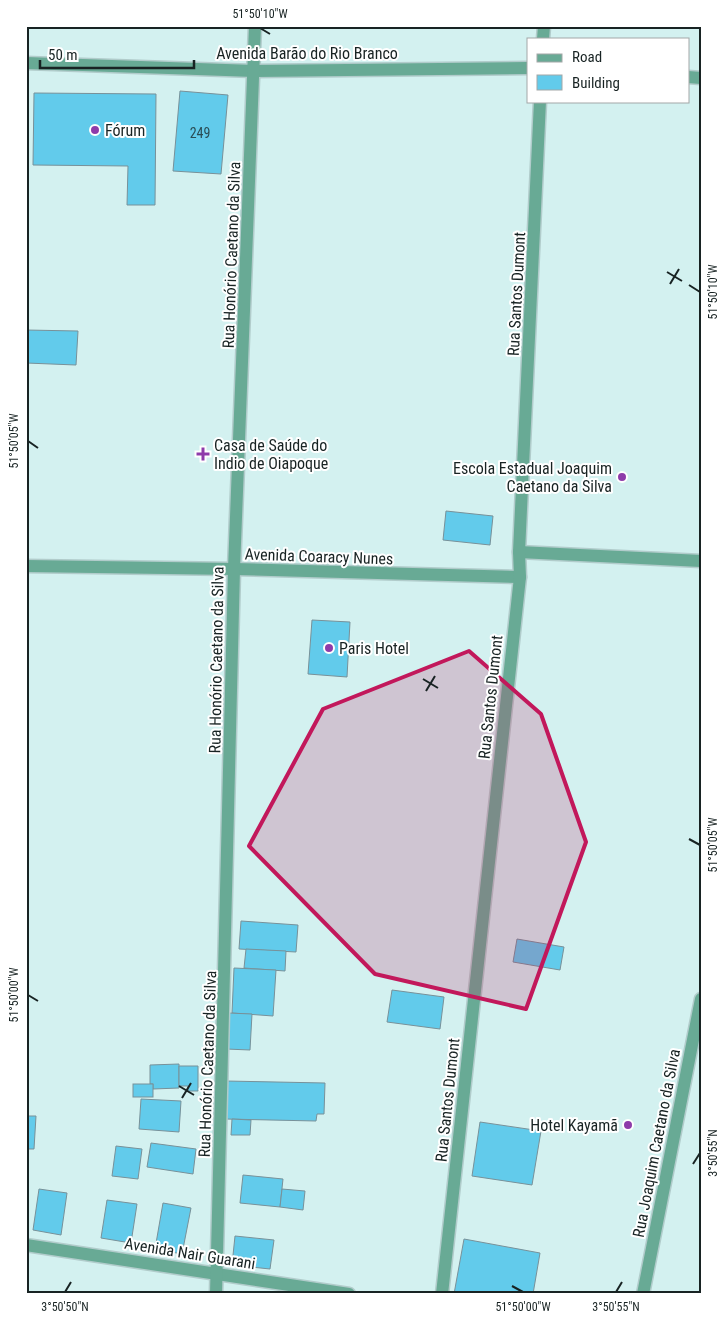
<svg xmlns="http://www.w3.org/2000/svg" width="727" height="1320" font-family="'Roboto Condensed',sans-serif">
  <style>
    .building { fill: #62cbeb; stroke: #789199 }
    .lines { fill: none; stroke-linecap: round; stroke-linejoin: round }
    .minor-casing { stroke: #b1cccb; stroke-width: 15 }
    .minor { stroke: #68aa95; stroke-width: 12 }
    .marked { fill: #c2185b; fill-opacity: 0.2; stroke: #c2185b; stroke-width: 4; stroke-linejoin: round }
    .ticks { fill: none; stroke: #182323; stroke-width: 2 }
    .poi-dot { fill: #8e3baa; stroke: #fff; stroke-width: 2 }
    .labels { text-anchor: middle; stroke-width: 4; stroke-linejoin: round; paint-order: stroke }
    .number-label { font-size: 14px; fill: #2a4d55 }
    .street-label { font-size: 16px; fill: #182323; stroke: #fff }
    .poi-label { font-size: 16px; fill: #182323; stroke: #fff; text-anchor: start }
    .neatline { fill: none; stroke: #182323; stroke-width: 2 }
    .ticks-label { font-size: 12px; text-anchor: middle; fill: #182323 }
  </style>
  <rect width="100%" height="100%" fill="#d3f1f0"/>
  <g class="building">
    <polygon points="180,91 228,95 221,174 173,171"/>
    <polygon points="34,93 156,94 155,205 127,205 128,166 33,165"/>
    <polygon points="26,330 78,331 76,365 26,363"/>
    <polygon points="446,511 493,516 490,545 443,540"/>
    <polygon points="312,620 350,622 347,677 308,674"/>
    <polygon points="241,921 298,925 296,952 239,949"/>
    <polygon points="517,939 564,947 560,970 513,962"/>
    <polygon points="246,949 286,951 285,971 244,968"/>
    <polygon points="234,968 276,970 273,1016 232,1013"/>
    <polygon points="392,990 444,997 440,1029 387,1022"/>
    <polygon points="228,1013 252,1014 250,1050 226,1049"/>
    <polygon points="179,1064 179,1088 153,1089 153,1084 150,1084 150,1065"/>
    <polygon points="179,1066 198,1066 198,1091 188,1091 188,1086 179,1086"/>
    <polygon points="226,1081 325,1083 324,1114 317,1114 316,1121 225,1119"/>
    <rect x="133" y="1084" width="20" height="13"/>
    <polygon points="141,1099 181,1101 179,1132 139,1129"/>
    <polygon points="26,1116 36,1116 34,1149 26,1149"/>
    <polygon points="232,1119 251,1120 250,1135 231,1135"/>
    <polygon points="480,1122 541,1131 532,1185 472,1176"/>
    <polygon points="151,1143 196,1149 193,1174 147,1167"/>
    <polygon points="116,1146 142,1149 138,1179 112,1176"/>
    <polygon points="243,1175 283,1179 280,1207 240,1203"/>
    <polygon points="39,1189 67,1193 61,1235 33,1230"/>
    <polygon points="282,1189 305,1191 303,1210 280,1207"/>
    <polygon points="107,1200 137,1204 131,1243 101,1238"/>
    <polygon points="163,1203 191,1208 182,1254 155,1249"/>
    <polygon points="235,1236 274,1240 270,1269 232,1265"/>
    <polygon points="464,1239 540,1253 533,1294 454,1294"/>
  </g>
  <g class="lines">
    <defs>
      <g id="minor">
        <polyline points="543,39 544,26"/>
        <polyline points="26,63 254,71 528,68"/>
        <polyline points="688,77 701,78"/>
        <polyline points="519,552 701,561"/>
        <polyline points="26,566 234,569 520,577"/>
        <polyline points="26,1245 349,1294"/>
        <polyline points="216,1294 234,569 255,26"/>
        <polyline points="442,1294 520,577 519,552 540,101"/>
        <polyline points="643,1294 701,999"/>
      </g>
    </defs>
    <use href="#minor" class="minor-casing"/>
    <use href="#minor" class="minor"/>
  </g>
  <path class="marked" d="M469,651l72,63 45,128 -60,167 -151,-35 -126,-128 74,-137z"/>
  <path class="ticks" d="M260,28l10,6M667,272l15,9M670,284l9,-15M689,285l11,7M28,441l10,7M423,679l15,9M426,691l9,-15M689,839l11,6M28,995l10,6M179,1086l15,9M182,1098l9,-15M693,1164l7,-11M512,1286l11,6M65,1292l6,-10M616,1292l6,-10"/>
  <g class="poi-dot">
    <circle cx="95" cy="130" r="5"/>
    <path d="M200.5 446.5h5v5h5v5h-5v5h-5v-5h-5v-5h5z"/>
    <circle cx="622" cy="477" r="5"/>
    <circle cx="329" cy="648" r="5"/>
    <circle cx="628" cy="1125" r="5"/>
  </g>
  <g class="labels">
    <g class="number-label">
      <text x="200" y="138">249</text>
    </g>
    <g class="street-label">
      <text x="307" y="59">Avenida Barão do Rio Branco</text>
      <text transform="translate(231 255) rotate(-88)" y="6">Rua Honório Caetano da Silva</text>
      <text transform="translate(516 294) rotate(-87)" y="6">Rua Santos Dumont</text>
      <text transform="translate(319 556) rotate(2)" y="6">Avenida Coaracy Nunes</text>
      <text transform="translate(216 660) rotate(-89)" y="6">Rua Honório Caetano da Silva</text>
      <text transform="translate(490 697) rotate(-84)" y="6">Rua Santos Dumont</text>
      <text transform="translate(207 1064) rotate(-88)" y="6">Rua Honório Caetano da Silva</text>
      <text transform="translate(447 1100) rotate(-84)" y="6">Rua Santos Dumont</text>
      <text transform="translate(656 1143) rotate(-79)" y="6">Rua Joaquim Caetano da Silva</text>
      <text transform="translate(190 1253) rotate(9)" y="6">Avenida Nair Guarani</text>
    </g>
    <g class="poi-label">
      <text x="105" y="136">Fórum</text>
      <text x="214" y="451">Casa de Saúde do<tspan x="214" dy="18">Indio de Oiapoque</tspan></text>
      <text x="612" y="474" text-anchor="end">Escola Estadual Joaquim<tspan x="612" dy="18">Caetano da Silva</tspan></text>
      <text x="339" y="654">Paris Hotel</text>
      <text x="618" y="1131" text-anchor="end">Hotel Kayamã</text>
    </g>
  </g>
  <rect width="727" height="1320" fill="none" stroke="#ffffff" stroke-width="55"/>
  <rect x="527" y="38" width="162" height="65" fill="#ffffff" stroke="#a3a7a7"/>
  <rect x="537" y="54" width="25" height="8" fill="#68aa95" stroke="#a3a7a7"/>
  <text x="572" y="62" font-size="15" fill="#182323">Road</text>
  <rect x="537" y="75" width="25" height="15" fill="#62cbeb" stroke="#a3a7a7"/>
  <text x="572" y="88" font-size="15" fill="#182323">Building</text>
  <path d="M40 60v8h154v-8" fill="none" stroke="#182323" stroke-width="2.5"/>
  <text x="48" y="60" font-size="15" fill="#182323" stroke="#ffffff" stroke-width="4" paint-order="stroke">50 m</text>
  <rect x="28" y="28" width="672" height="1264" class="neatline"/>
  <g class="ticks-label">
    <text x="260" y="18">51°50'10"W</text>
    <text transform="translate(713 292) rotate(-90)" y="4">51°50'10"W</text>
    <text transform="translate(14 441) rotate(-90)" y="4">51°50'05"W</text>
    <text transform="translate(713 845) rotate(-90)" y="4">51°50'05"W</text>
    <text transform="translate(14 995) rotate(-90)" y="4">51°50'00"W</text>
    <text transform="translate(713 1153) rotate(-90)" y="4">3°50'55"N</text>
    <text x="65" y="1311">3°50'50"N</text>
    <text x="523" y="1311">51°50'00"W</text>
    <text x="616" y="1311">3°50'55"N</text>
  </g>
</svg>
